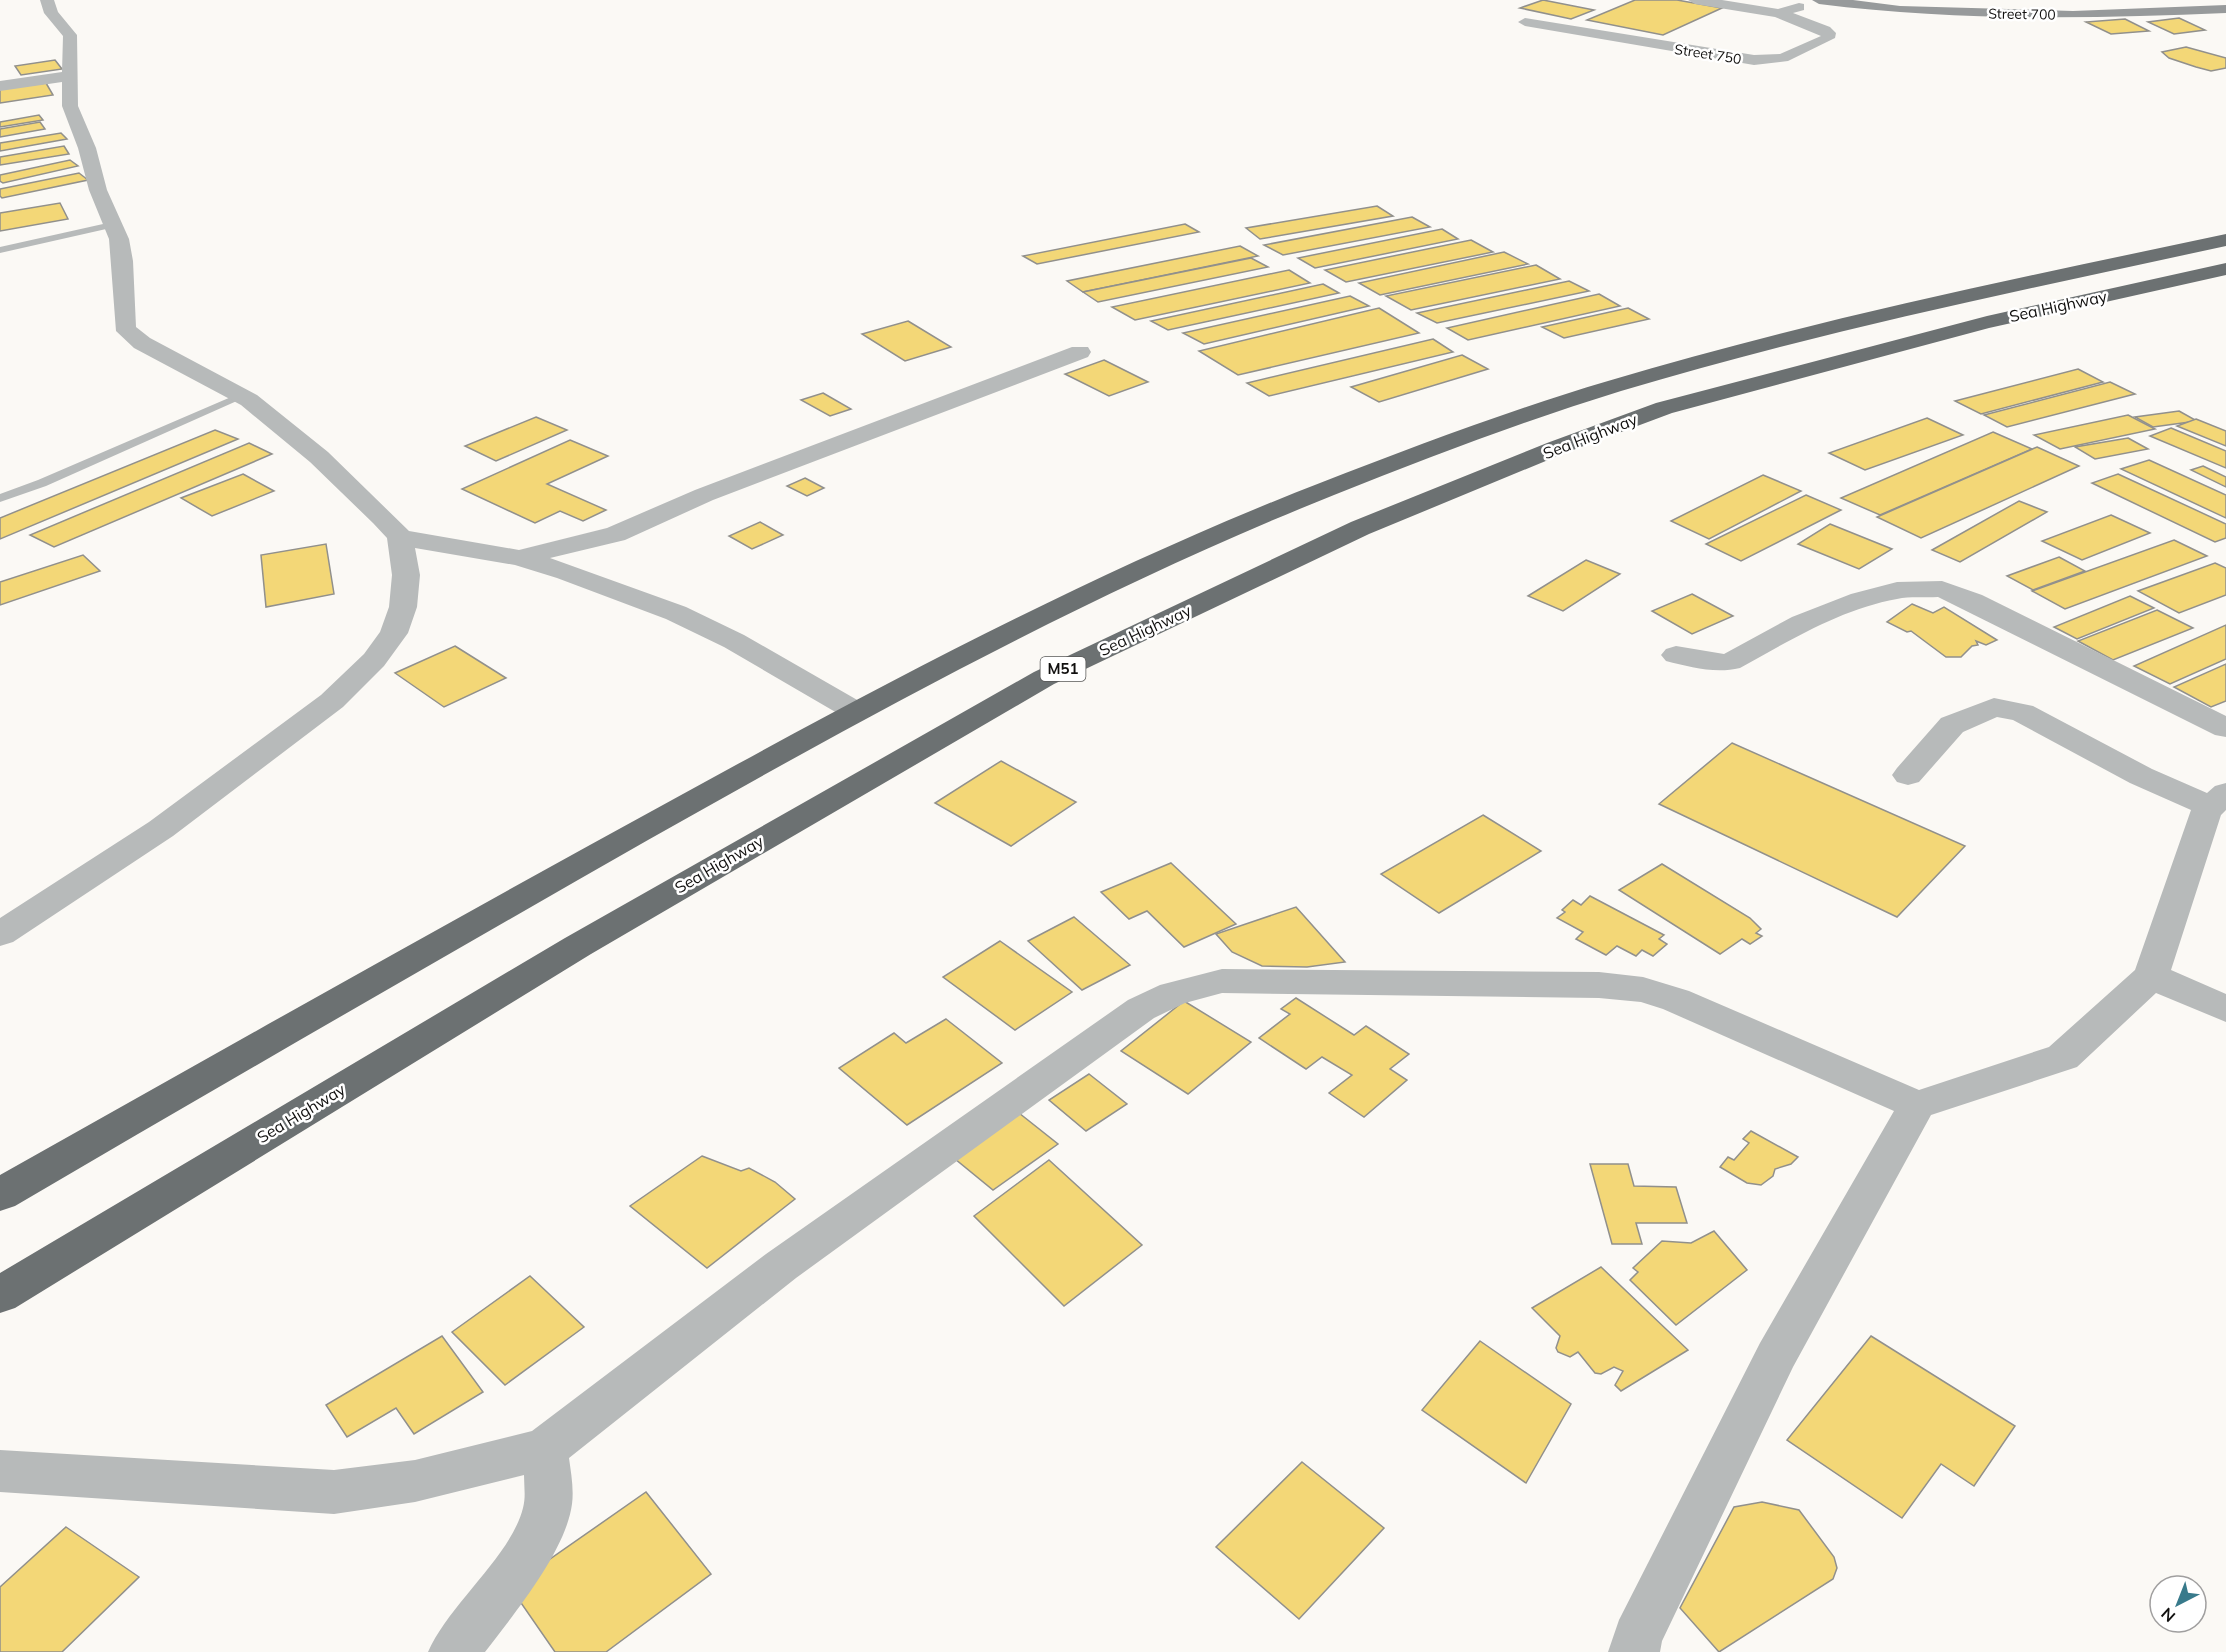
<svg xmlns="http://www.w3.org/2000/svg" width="2226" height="1652" font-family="Mulish,sans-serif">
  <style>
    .building { fill: #f3d777; stroke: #91908c; stroke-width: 1.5 }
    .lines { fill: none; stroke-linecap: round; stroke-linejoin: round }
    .service { fill: #b7baba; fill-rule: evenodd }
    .minor { fill: #b7baba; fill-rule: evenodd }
    .secondary { fill: #979a9b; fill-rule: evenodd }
    .motorway { fill: #6c7172; fill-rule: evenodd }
    .labels { text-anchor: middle; stroke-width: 5; stroke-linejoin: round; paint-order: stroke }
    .far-street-label { font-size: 14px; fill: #11100f; stroke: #fff }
    .shield { fill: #fff; stroke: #585857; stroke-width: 1.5 }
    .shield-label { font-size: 15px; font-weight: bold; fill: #11100f }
    .street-label { font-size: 16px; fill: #11100f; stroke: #fff }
  </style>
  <rect width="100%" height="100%" fill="#fbf9f5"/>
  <g class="building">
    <polygon points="1543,0 1594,10 1571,19 1520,8"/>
    <polygon points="1635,0 1677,0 1722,8 1663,35 1587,20"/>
    <polygon points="2179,18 2205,30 2174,34 2148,22"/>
    <polygon points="2125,19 2149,31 2111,34 2086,22"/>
    <polygon points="2186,47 2226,58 2226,68 2211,71 2196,67 2169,58 2162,52"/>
    <polygon points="55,60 62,69 21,75 15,66"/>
    <polygon points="46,83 53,95 0,103 0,89"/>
    <polygon points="39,115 43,120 0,127 0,122"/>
    <polygon points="40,122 45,129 0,137 0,129"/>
    <polygon points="61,133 67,139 0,151 0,143"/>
    <polygon points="64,146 69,154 0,165 0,157"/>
    <polygon points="70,160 78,166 3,183 0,181 0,175"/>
    <polygon points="79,173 88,180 2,198 0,196 0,189"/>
    <polygon points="60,203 68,219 0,231 0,213"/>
    <polygon points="1377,206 1393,216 1260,239 1246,228"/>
    <polygon points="1412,217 1430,227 1283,255 1264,245"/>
    <polygon points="1185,224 1199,232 1037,264 1023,256"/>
    <polygon points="1442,229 1458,239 1315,268 1298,258"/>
    <polygon points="1471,240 1493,252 1346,282 1325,270"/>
    <polygon points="1240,246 1258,256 1083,292 1067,281"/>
    <polygon points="1504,252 1528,264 1380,295 1359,283"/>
    <polygon points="1251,258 1268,267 1098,302 1083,292"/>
    <polygon points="1536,265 1560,279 1411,310 1386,296"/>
    <polygon points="1289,270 1310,283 1135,320 1112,307"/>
    <polygon points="1569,281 1589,291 1437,323 1417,313"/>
    <polygon points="1323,284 1339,293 1168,330 1151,321"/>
    <polygon points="1599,294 1620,306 1468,340 1447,328"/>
    <polygon points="1350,296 1369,306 1204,344 1183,333"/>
    <polygon points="1379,308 1419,333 1238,375 1199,351"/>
    <polygon points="1628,308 1649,319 1564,338 1542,327"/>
    <polygon points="908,321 951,347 905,361 862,334"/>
    <polygon points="1433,339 1453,352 1269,396 1247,383"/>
    <polygon points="1462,355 1488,369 1379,402 1351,387"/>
    <polygon points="1104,360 1148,382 1109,396 1065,374"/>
    <polygon points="2078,369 2103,382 1981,414 1955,401"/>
    <polygon points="2110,382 2135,394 2007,427 1984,415"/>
    <polygon points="823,393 851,409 830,416 801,400"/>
    <polygon points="2179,411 2197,421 2153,427 2135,417"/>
    <polygon points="2128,415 2155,429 2060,449 2034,435"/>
    <polygon points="536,417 567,430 496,461 465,446"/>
    <polygon points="1927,418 1963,435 1865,470 1829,453"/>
    <polygon points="2196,419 2226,431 2226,446 2177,426"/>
    <polygon points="2171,428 2226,451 2226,468 2150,436"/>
    <polygon points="215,430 238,439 0,539 0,518"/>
    <polygon points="1993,432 2032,449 1880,515 1841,498"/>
    <polygon points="2128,438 2148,449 2095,459 2075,447"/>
    <polygon points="570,440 608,456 547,484 606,510 583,521 560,511 535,523 462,489"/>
    <polygon points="249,443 272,454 54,547 30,535"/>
    <polygon points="2037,447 2079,466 1921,538 1877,517"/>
    <polygon points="2149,460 2226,495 2226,518 2121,469"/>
    <polygon points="2203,466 2226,477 2226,487 2191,470"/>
    <polygon points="243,474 274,491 212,516 181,498"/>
    <polygon points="2118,474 2226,524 2226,538 2215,542 2092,483"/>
    <polygon points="1763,475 1801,491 1709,539 1671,521"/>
    <polygon points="805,478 824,488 807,496 787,486"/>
    <polygon points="1806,495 1841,510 1741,561 1706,544"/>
    <polygon points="2019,501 2047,512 1960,562 1932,550"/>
    <polygon points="2111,515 2150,533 2082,560 2042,541"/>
    <polygon points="760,522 783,535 752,549 729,536"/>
    <polygon points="1830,524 1892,549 1859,569 1798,544"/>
    <polygon points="2174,540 2207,556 2065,609 2032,591"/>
    <polygon points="326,544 334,594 266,607 261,555"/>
    <polygon points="83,555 100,571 0,605 0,582"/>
    <polygon points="2059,557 2085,571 2033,590 2007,576"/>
    <polygon points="1586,560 1620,574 1563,611 1528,596"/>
    <polygon points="2215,563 2226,568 2226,595 2179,613 2138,591"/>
    <polygon points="1692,594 1733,616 1692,634 1652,611"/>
    <polygon points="2130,596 2154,608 2077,639 2054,627"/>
    <polygon points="1912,604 1933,613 1944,607 1997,640 1986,645 1976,641 1978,645 1972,646 1961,657 1946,657 1911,631 1907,632 1887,622"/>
    <polygon points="2157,610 2193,628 2113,660 2078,641"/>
    <polygon points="2226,625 2226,659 2170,684 2134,666"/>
    <polygon points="455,646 506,678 444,707 395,673"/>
    <polygon points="2226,664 2226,701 2211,707 2174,687"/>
    <polygon points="1732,743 1965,846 1897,917 1659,804"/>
    <polygon points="1001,761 1076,802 1011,846 935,803"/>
    <polygon points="1483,815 1541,851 1439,913 1381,874"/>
    <polygon points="1171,863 1236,924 1184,947 1147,911 1129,919 1101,892"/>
    <polygon points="1662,864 1750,918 1761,929 1756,933 1762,936 1750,944 1742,939 1720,954 1619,890"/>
    <polygon points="1590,896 1664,935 1659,939 1667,944 1653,956 1642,950 1636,956 1617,946 1606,955 1576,939 1583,932 1557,918 1565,912 1562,910 1573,900 1581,905"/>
    <polygon points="1296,907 1345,962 1307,967 1262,966 1232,952 1216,934"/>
    <polygon points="1074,917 1130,965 1082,990 1028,941"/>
    <polygon points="1000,941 1072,992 1015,1030 943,977"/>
    <polygon points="1296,998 1354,1035 1366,1026 1409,1054 1390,1069 1407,1080 1364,1117 1329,1093 1352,1075 1322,1057 1306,1069 1259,1038 1290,1014 1281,1009"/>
    <polygon points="1184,1001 1251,1042 1188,1094 1121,1051"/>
    <polygon points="946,1019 1002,1063 907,1125 839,1068 894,1033 906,1043"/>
    <polygon points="1089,1074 1127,1104 1086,1131 1049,1100"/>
    <polygon points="1014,1109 1058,1144 993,1190 949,1154"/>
    <polygon points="1751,1131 1798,1157 1791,1164 1775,1169 1773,1176 1761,1185 1747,1183 1720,1167 1728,1157 1734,1160 1749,1143 1743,1139"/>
    <polygon points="702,1156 741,1171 749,1168 775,1182 795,1199 707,1268 630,1206"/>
    <polygon points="1049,1160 1142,1245 1064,1306 974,1216"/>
    <polygon points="1590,1164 1628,1164 1634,1186 1676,1187 1687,1223 1636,1223 1642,1244 1612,1244"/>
    <polygon points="1714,1231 1747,1270 1676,1325 1630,1280 1638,1272 1633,1268 1662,1241 1691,1243"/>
    <polygon points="1601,1267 1688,1350 1621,1391 1615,1385 1623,1371 1614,1367 1601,1374 1595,1373 1578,1352 1570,1357 1558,1352 1556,1348 1560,1336 1532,1308"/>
    <polygon points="530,1276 584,1327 505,1385 452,1332"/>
    <polygon points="442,1336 483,1392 414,1434 396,1408 347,1437 326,1405"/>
    <polygon points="1871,1336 2015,1426 1974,1486 1941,1464 1902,1518 1787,1440"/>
    <polygon points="1480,1341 1571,1404 1526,1483 1422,1410"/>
    <polygon points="1302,1462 1384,1528 1299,1619 1216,1547"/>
    <polygon points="646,1492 711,1574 606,1652 555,1652 510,1587"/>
    <polygon points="1762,1502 1799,1510 1834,1557 1837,1568 1833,1579 1719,1652 1680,1608 1734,1507"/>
    <polygon points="66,1527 139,1577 62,1652 0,1652 0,1587"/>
  </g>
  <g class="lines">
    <g class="service">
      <polygon points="112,222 117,225 115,227 0,253 0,247"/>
      <polygon points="238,394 248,396 46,486 0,502 0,494 38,480"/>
    </g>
    <g class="minor">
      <polygon points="40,0 54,0 58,12 77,35 78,106 96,148 107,190 129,239 133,261 136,327 150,338 257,395 328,452 409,531 519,550 607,528 695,490 1072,347 1088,347 1091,352 1088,357 713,500 625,540 550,558 686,607 744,635 866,705 870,711 866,717 855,720 844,717 724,647 666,619 557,578 515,565 415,548 420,575 417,607 408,633 384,666 343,707 173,836 13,942 0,946 0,918 149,822 321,695 364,654 380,632 389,607 392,575 387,538 373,523 310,462 241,405 134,348 116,331 109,239 89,190 78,148 62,106 62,82 0,91 0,81 62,72 63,36 44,13"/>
      <polygon points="1688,0 1722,0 1778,9 1799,3 1804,4 1804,10 1793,13 1830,27 1836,33 1835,38 1788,61 1754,65 1525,26 1518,22 1525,18 1754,55 1780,54 1821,36 1775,17 1695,4"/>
      <path d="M1942,581l40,14 244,121v21l-11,-2 -277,-138c-13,1 -28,-1 -41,2 -56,10 -108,42 -157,69 -25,6 -50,-1 -74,-7l-5,-6 5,-6 10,-3 48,8 68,-37 59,-23 46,-12z"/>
      <path d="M1994,698l39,8 119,63 55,24 8,-7 11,-3v27l-5,5 -50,155 55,24v28l-70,-29 -79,74 -146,48 -138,252 -131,274 -2,11h-52l11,-32 141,-277 134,-232 -231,-102 -22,-7 -42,-4 -377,-5 -37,10 -31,15 -358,260 -227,180c2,15 5,31 3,46 -6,47 -58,110 -87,148h-57c21,-48 83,-96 95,-144 3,-11 1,-22 1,-33l-109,27 -81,12 -334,-22v-42l334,20 81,-10 117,-29 234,-177 362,-254 32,-15 62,-16 377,3 44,5 46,14 230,99 130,-43 86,-77 56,-160 -61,-27 -117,-63 -16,-3 -34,15 -44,50 -11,3 -11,-3 -5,-7 5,-7 44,-50z"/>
    </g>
    <path class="secondary" d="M1812,0h41l47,6 173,5 153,-6v8c-138,6 -270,8 -407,-9z"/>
    <g class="motorway">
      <path d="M2226,234v12c-203,44 -406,85 -605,145 -97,30 -192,66 -287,104 -238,95 -463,219 -686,345 -212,121 -423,243 -633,366l-15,5v-36c224,-126 447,-252 672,-375 211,-116 424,-230 648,-317 95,-37 190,-73 288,-102 203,-61 411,-103 618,-147z"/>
      <polygon points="2226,263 2226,275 1989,328 1672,413 1565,453 1369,534 1054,684 591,954 15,1308 0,1313 0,1273 565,938 1034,672 1351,522 1547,443 1656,403 1987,316"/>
    </g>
  </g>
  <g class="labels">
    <g class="far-street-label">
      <text transform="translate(2022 14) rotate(1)" y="5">Street 700</text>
      <text transform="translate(1708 54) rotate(9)" y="5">Street 750</text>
    </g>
    <rect class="shield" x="1040.5" y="657" width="45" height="24" rx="4.5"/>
    <g class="shield-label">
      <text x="1063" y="674">M51</text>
    </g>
    <g class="street-label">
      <text transform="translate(2058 306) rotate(-12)" y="6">Sea Highway</text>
      <text transform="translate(1590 436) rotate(-21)" y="6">Sea Highway</text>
      <text transform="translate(1145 630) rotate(-25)" y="6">Sea Highway</text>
      <text transform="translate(719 864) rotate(-30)" y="6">Sea Highway</text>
      <text transform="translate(301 1113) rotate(-31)" y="6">Sea Highway</text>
    </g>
  </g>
  <g transform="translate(2178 1604) rotate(222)"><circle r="28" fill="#ffffff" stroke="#a09f9f" stroke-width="1.5"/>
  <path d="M0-4.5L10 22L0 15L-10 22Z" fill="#387a8b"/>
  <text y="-9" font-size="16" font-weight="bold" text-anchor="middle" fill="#11100f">N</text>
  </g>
</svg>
